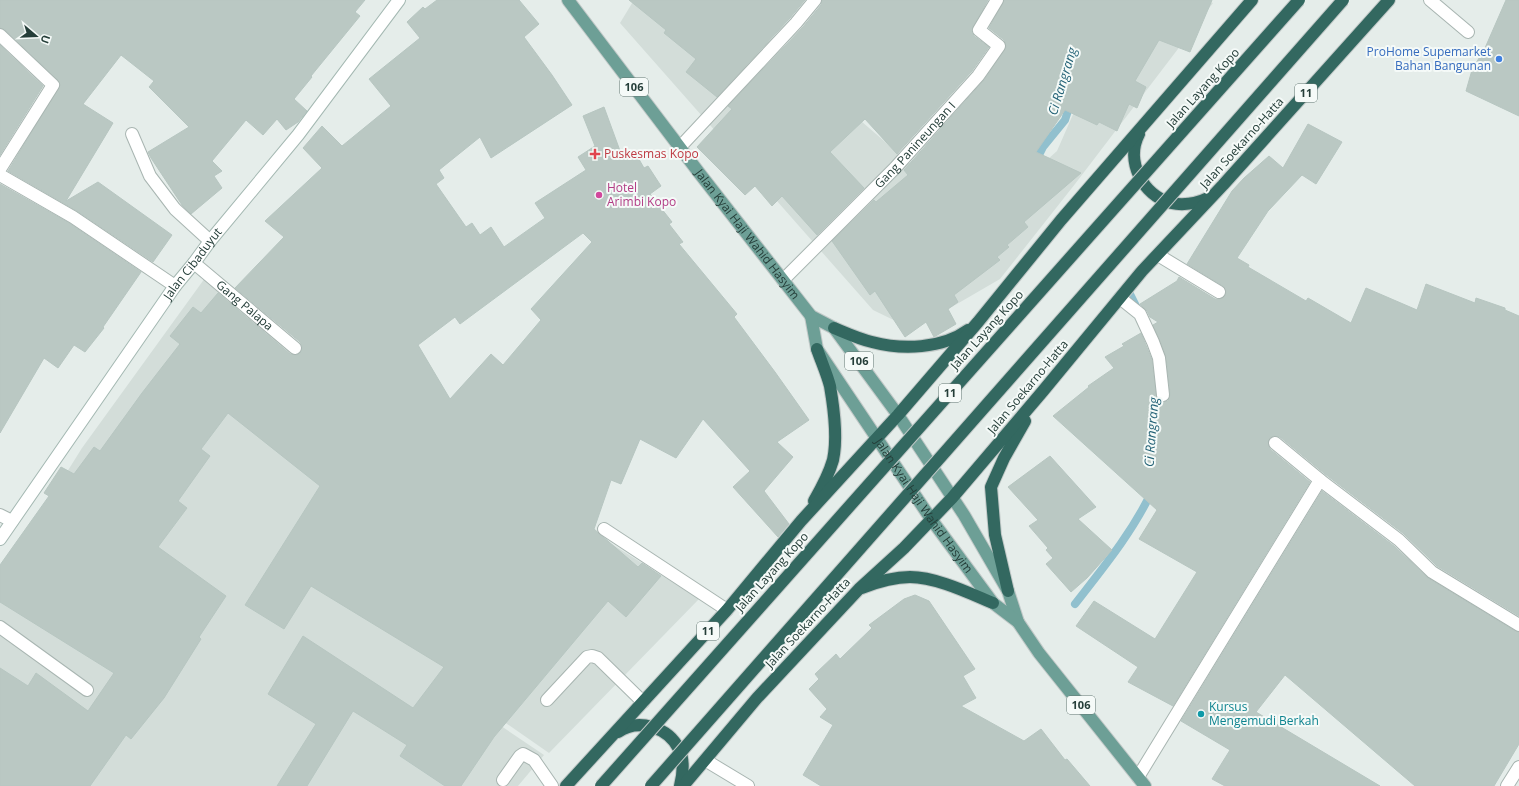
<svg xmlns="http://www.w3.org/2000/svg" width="1519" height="786" font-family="'Open Sans',sans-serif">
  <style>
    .built { fill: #d3ddd9 }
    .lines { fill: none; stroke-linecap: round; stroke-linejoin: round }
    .stream { stroke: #91c0ce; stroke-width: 8 }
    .building { fill: #bac8c3; stroke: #b7c6c1; fill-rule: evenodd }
    .lane-casing { stroke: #a8b5b1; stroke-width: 14 }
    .street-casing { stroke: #a8b5b1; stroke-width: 14 }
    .secondary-casing { stroke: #a4b8b2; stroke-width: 14 }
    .primary-casing { stroke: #c2c9c8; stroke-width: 14 }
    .highway-casing { stroke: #c2c9c8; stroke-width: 14 }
    .lane { stroke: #fff; stroke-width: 12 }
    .street { stroke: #fff; stroke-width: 12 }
    .secondary { stroke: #fff; stroke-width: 12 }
    .primary { stroke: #6d9f96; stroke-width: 12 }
    .highway { stroke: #336860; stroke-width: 12 }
    .highway-bridge-casing { stroke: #c2c9c8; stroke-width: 14; stroke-linecap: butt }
    .highway-bridge { stroke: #336860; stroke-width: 12 }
    .shop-dot { fill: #3f7fe0; stroke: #f5faf8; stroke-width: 1.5 }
    .health-dot { fill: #e0444e; stroke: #f5faf8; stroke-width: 1.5 }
    .hotel-dot { fill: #d1479c; stroke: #f5faf8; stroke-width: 1.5 }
    .culture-dot { fill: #0f9aa8; stroke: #f5faf8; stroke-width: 1.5 }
    .labels { text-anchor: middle; stroke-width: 4; stroke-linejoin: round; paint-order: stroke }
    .shield { fill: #f5faf8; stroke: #637672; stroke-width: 1 }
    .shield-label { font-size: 11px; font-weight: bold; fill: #253e39 }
    .shop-label { font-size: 12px; fill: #366cbe; stroke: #f5faf8; text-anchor: end }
    .street-label { font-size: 12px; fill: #253e39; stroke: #f5faf8 }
    .health-label { font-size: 12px; fill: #be3a42; stroke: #f5faf8; text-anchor: start }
    .hotel-label { font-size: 12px; fill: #b23c85; stroke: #f5faf8; text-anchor: start }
    .culture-label { font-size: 12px; fill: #0d838f; stroke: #f5faf8; text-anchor: start }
    .water-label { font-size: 13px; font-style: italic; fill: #236276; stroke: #f5faf8 }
  </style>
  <rect width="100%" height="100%" fill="#e5edea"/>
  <g class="built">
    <polygon points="634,0 728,3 781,54 832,96 978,222 1057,151 1123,0 1203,0 1213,3 1075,184 1000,279 938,315 906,326 873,310 620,23"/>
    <polygon points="205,278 458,477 516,584 446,689 544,755 518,786 0,786 0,579 82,448"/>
    <polygon points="569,517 699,599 549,753 454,687"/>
  </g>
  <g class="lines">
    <g class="stream">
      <polyline points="1035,163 1043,147 1065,120 1071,101"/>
      <polyline points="1129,292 1138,310"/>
      <path d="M1075,604c28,-36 57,-71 77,-113"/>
    </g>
  </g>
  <g class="building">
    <polygon points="0,0 365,0 355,12 360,16 311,76 312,77 294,99 307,111 298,122 286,130 277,119 263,135 246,120 212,161 222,171 214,176 222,188 191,214 182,205 151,158 148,152 189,127 149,87 154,81 121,55 83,104 113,123 66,201 98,182 172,235 153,262 77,211 8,171 60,85 58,80 5,30 0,28"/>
    <path d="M437,0h82l20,24 -15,13 28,38 20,30 -81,53 -11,-21 -41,33 5,8 -8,6 30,43 6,-4 8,12 11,-8 13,20 41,-29 -10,-15 51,-33 -8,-13 17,-11 -12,-30 21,-9 19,52 5,-3 2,2 6,-4 8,14 4,-2 13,20 -11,8 22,28 -3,2 14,18 -4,2 58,70 -3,3 41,55 34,48 -32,22 16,15 -29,34 25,33 -11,13 -45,-50 17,-16 -47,-52 -27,39 -36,-19 -19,45 -10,-4 -17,49 44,38 4,-4 19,13 -35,41 -18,-16 -114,136 -33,49h-16l-45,-30 7,-11 -54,-34 -46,75h-30l39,-62 -48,-30 35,-58 110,72 31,-41 -133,-81 -27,43 -39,-24 75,-119 -92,-73 -27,36 9,7 -32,45 9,7 -29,39 68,49 -27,41 2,2 -37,59 -33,41 -5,-4 -36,51h-90v-118l28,18 8,-13 52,38 26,-38 -114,-71v-37l49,-69 -5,-3 17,-26 13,7 20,-27 6,4 42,-58 38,-49 -10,-8 23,-29 8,6 17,-20 72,61 7,1 4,-3 1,-6 -2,-4 -65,-54 49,-51 -19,-16 57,-53 -19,-20 19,-22 20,20 49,-40 -22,-27 51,-41 -13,-16 16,-15 2,2zM583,233l9,9 -61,67 10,11 -38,45 -12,-11 -41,45 -32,-54 37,-28 5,7z"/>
    <polygon points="629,0 805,0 790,18 717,97 686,72 696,59 664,33 666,30"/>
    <polygon points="822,0 988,0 972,30 974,36 989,47 972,71 897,154 865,119 830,152 864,188 817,235 782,196 772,206 755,186 745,195 697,147 732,109 728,106 802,28 821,5"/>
    <polygon points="1004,0 1212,0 1190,52 1159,40 1135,81 1146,87 1137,108 1129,104 1117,131 1099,122 1097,125 1065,110 1036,152 1081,173 1024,222 1028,227 1007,245 1009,247 997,257 1000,260 954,295 958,302 948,309 956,324 934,337 926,322 905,337 875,291 870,295 832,241 874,200 876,202 908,175 904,170 984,80 1006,47 1004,40 989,28"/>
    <polygon points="1506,0 1519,0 1519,116 1466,91 1472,70 1485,48"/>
    <polygon points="0,45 43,86 0,155"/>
    <polygon points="1308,124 1342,142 1316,184 1302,175 1268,211 1237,258 1249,265 1248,267 1306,301 1308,298 1351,323 1366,288 1417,310 1426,284 1475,303 1476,298 1505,308 1505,310 1519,316 1519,616 1437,566 1404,534 1325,474 1280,437 1273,436 1268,441 1270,449 1310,482 1173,706 1128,682 1138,667 1076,626 1094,601 1155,639 1197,572 1139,539 1157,510 1053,416 1089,387 1088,386 1114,368 1105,357 1124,346 1122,344 1141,333 1152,360 1157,399 1163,402 1168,401 1170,394 1166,357 1153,325 1158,322 1150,317 1147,311 1140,304 1177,281 1179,277 1215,299 1219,299 1225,296 1226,292 1223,286 1187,264 1232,191 1244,178 1269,156 1283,168"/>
    <polygon points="0,184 69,223 141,272 103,327 104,328 85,352 74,345 58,368 44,358 0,433"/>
    <polygon points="1050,456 1096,507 1078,519 1112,550 1087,578 1071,592 1046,564 1053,558 1046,550 1048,548 1029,526 1038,520 1008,487"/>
    <polygon points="1322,491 1394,546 1428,578 1515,631 1519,632 1519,744 1494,786 1415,786 1285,675 1256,712 1380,786 1225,786 1212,779 1230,750 1181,721"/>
    <polygon points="915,595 929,601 975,669 963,676 976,698 961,706 1024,741 1041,729 1065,760 1067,759 1090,786 821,786 803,775 833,725 820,717 827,709 809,689 819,679 815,674 836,654 840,659 872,628 869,625 904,599"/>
  </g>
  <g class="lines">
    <defs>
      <g id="lane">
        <polyline points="1430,0 1468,32"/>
        <polyline points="1120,298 1140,314 1153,342 1159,358 1163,395"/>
        <polyline points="0,627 87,690"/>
        <polyline points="547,700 587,657 592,656 598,658 643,702"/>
        <polyline points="705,760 748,786"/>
        <polyline points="503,780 520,756 523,754 534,760 552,786"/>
      </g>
      <g id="street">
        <polyline points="0,35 53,85 0,169"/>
        <polyline points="132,134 150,176 175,209 210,241"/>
        <polyline points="680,147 796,23 815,0"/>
        <polyline points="0,175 73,217 175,286"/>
        <polyline points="1158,255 1219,292"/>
        <path id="s1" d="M194,263l101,85"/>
        <path id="s2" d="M783,280l112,-112 83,-92 21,-30 -20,-16 18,-30"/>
        <polyline points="1275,443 1320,480"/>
        <polyline points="0,515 12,521"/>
        <polyline points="604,529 727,610"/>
        <polyline points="1138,777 1320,480 1399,540 1432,572 1519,625"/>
        <polyline points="1507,786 1519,767"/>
      </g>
      <g id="secondary">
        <path id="s3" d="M0,539l175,-253 19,-23 16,-22 88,-106 101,-135"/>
      </g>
      <g id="primary">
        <path id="s4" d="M568,0l132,174 111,142 23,12 64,87 66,100 44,76 10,31"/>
        <path id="s5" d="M811,316l6,33 114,170 62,84 25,19 21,31 106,133"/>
      </g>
      <g id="highway">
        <path d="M1139,134c-14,27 4,62 32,69 14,3 27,0 39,-6"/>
        <path d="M834,328c12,5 25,11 38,14 30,8 70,7 96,-12"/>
        <path d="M814,501c7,-12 15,-27 19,-41 5,-23 1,-51 -3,-74 -3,-12 -9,-25 -13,-37"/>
        <path d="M862,588c15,-6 33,-11 48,-11 26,0 59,16 83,26"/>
        <polyline points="1008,591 995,535 991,487 1004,458 1025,421"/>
        <path d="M618,732c20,-14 50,-5 61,17 6,12 4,25 1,37"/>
        <polyline points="566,786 727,610 801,521 898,415 978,322 1061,220 1252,0"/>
        <polyline points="683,786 757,698 859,589 904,548 952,498 1043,391 1142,271 1223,185 1389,0"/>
      </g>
    </defs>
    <use href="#lane" class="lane-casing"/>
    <use href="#street" class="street-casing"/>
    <use href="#secondary" class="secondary-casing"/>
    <use href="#primary" class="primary-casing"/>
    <use href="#highway" class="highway-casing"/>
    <use href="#lane" class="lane"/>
    <use href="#street" class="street"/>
    <use href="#secondary" class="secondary"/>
    <use href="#primary" class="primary"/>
    <use href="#highway" class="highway"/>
    <defs>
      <g id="highway-bridge">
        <polyline points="601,786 1299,0"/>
        <polyline points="651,786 1343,0"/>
      </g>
    </defs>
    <use href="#highway-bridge" class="highway-bridge-casing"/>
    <use href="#highway-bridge" class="highway-bridge"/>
  </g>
  <circle class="shop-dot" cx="1499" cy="59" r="4"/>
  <path class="health-dot" d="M593 148h4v4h4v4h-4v4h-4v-4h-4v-4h4z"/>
  <circle class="hotel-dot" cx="599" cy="195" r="4"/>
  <circle class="culture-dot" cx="1201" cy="714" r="4"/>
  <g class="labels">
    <g class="shield">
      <rect x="620" y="78" width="28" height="18" rx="3"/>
      <rect x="1295" y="84" width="22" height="18" rx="3"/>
      <rect x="845" y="352" width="28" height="18" rx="3"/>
      <rect x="939" y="384" width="22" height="18" rx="3"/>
      <rect x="697" y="622" width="22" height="18" rx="3"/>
      <rect x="1067" y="696" width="28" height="18" rx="3"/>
    </g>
    <g class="shield-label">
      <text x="634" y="91">106</text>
      <text x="1306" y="97">11</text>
      <text x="859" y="365">106</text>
      <text x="950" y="397">11</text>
      <text x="708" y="635">11</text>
      <text x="1081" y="709">106</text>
    </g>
    <g class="shop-label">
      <text x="1491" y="56">ProHome Supemarket<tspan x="1491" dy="14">Bahan Bangunan</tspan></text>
    </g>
    <g class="street-label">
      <text transform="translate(1203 88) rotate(-48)" y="4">Jalan Layang Kopo</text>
      <text transform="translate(1242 143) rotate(-48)" y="4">Jalan Soekarno-Hatta</text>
      <text dy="4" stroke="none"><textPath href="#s2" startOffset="189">Gang Panineungan I</textPath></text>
      <text dy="4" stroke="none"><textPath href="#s4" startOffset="295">Jalan Kyai Haji Wahid Hasyim</textPath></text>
      <text dy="4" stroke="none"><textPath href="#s3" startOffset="336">Jalan Cibaduyut</textPath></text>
      <text dy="4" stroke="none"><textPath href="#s1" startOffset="66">Gang Palapa</textPath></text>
      <text transform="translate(987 330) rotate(-48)" y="4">Jalan Layang Kopo</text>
      <text transform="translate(1028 387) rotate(-50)" y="4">Jalan Soekarno-Hatta</text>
      <text dy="4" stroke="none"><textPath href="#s5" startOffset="223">Jalan Kyai Haji Wahid Hasyim</textPath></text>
      <text transform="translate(772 572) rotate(-48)" y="4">Jalan Layang Kopo</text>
      <text transform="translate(808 623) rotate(-47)" y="4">Jalan Soekarno-Hatta</text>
    </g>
    <g class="health-label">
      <text x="604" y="158">Puskesmas Kopo</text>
    </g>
    <g class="hotel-label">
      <text x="607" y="192">Hotel<tspan x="607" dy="14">Arimbi Kopo</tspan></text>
    </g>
    <g class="culture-label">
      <text x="1209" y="711">Kursus<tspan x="1209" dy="14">Mengemudi Berkah</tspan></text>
    </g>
    <g class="water-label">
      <text transform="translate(1062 81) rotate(-73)" y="5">Ci Rangrang</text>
      <text transform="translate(1151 432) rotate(-86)" y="5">Ci Rangrang</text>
    </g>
  </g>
  <g transform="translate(36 36) rotate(109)" stroke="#f5faf8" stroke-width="3" paint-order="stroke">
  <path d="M0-3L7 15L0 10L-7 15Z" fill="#253e39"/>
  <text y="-6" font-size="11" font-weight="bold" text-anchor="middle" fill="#253e39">U</text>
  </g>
</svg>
